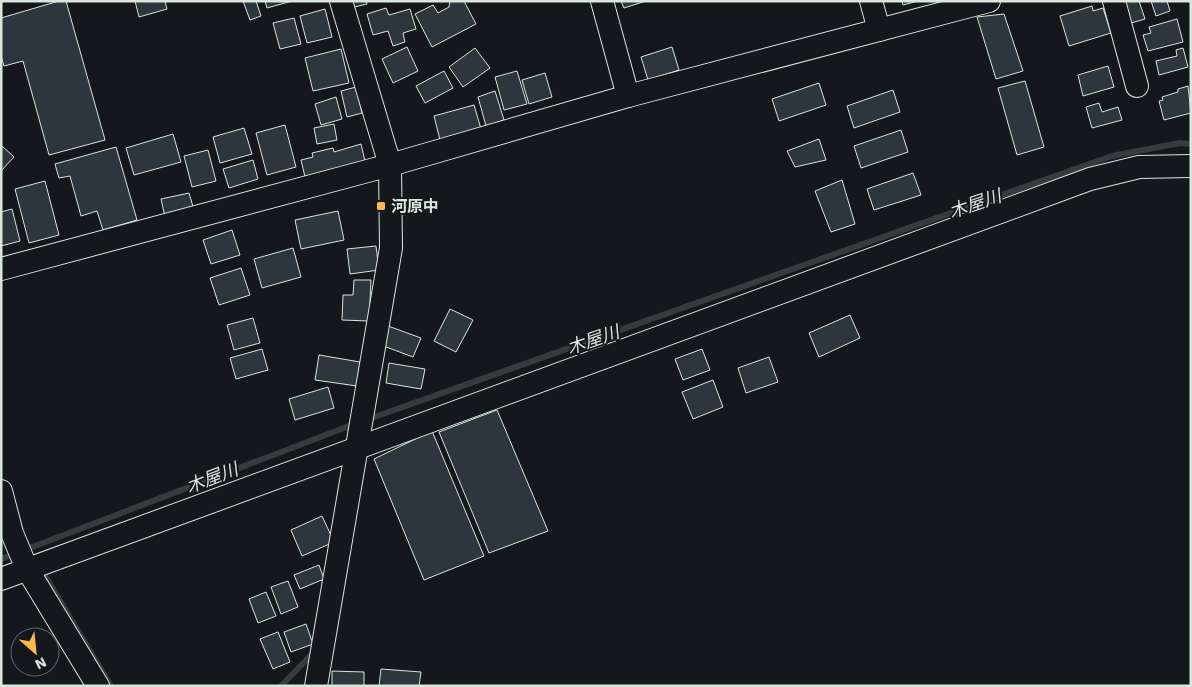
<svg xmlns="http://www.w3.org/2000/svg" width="1192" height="687" font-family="'Work Sans','Noto Sans JP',sans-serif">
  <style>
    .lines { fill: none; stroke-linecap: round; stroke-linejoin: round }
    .stream { stroke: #363b3e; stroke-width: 6 }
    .building { fill: #2c363c; stroke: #d8e6dc }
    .minor-casing { stroke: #d8e6dc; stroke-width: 24 }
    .minor { stroke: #14181c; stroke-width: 22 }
    .poi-dot { fill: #ffb74d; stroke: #14181c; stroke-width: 2 }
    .labels { text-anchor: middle; stroke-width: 4; stroke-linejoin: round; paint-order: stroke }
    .poi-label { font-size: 16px; font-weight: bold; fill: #d8e6dc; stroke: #14181c; text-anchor: start }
    .water-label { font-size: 18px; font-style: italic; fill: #d8e6dc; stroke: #14181c }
  </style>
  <rect width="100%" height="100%" fill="#14181c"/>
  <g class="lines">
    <g class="stream">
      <polyline points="366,420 1112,156 1180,143 1191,144"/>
      <polyline points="1,559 357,423"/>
      <polyline points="44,574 111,686"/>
      <polyline points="281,686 312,654"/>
    </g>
  </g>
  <g class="building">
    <polygon points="59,1 66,1 105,140 49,155 23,61 4,66 1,56 1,18"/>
    <polygon points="135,1 165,1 167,9 139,17"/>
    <polygon points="243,1 256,1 261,16 250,20"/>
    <polygon points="265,1 292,1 267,8"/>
    <polygon points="349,1 366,1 367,4 350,8"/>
    <polygon points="464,1 476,24 432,47 415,14 433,5 438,13 449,7 450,1"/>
    <polygon points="621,1 646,1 624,8"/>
    <polygon points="902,1 918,1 903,5"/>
    <polygon points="1125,1 1139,1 1145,19 1131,23"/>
    <polygon points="1151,1 1167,1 1170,11 1156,16"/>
    <polygon points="1092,6 1093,11 1103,8 1111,33 1069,46 1060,16"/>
    <polygon points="386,8 389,15 410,9 416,29 403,33 405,42 393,46 388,31 373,35 367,14"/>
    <polygon points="325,9 332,37 307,43 300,16"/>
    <polygon points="1004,14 1023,71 996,79 977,17"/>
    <polygon points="294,18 301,44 280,49 273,23"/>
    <polygon points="1177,19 1183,42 1148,51 1143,35 1151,33 1149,27"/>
    <polygon points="407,47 418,71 393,83 382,59"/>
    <polygon points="672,47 679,70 648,80 641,57"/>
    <polygon points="475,48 490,68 463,87 449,67"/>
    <polygon points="1183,48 1188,67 1159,75 1156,61 1177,56 1176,50"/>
    <polygon points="341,49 349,83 313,91 305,58"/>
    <polygon points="1108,66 1114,87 1083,96 1078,75"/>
    <polygon points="444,71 453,88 425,103 416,86"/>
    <polygon points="517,71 527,104 504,110 495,77"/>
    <polygon points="545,73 552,97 529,104 522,80"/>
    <polygon points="1025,81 1044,147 1017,155 998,88"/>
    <polygon points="819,83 826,105 779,121 772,99"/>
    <polygon points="1188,86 1191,113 1164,120 1159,101 1163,100 1162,97 1178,92 1178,89"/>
    <polygon points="356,87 362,113 347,117 341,91"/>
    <polygon points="893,90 900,112 854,128 847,106"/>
    <polygon points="495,91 504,120 486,126 478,97"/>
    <polygon points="336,97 342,119 321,125 315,104"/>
    <polygon points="1099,103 1102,112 1118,107 1122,120 1092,128 1086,107"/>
    <polygon points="474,105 481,129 440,140 434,116"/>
    <polygon points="334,124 337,140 317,144 314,128"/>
    <polygon points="285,125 296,167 267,175 256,133"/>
    <polygon points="244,128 252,154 220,163 213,137"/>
    <polygon points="901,130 908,152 861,168 854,146"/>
    <polygon points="173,134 181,162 134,175 126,148"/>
    <polygon points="819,139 826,160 795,167 787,151"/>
    <polygon points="361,144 365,161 305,177 301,160 313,157 312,153 333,148 334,152"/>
    <polygon points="1,145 14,157 1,171"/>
    <polygon points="116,147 137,220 103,230 97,211 81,216 70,176 59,178 55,164"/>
    <polygon points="208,150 216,181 192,187 184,156"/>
    <polygon points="253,160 258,179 229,188 223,169"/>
    <polygon points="913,173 921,195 874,210 867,189"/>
    <polygon points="842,180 855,224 831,232 815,191"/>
    <polygon points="45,181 59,235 29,243 15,189"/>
    <polygon points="189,193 194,210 165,217 161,199"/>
    <polygon points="12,209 20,241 1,246 1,212"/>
    <polygon points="338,211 344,240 301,249 295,220"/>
    <polygon points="232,230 240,255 211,264 203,240"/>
    <polygon points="376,246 379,270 350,274 347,249"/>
    <polygon points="293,248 301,277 262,288 254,259"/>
    <polygon points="241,268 250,295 219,305 210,278"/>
    <polygon points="354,280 371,280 369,321 342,320 343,295 353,295"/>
    <polygon points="450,309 473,320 456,352 434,341"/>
    <polygon points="850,315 860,338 819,357 809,333"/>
    <polygon points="253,318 260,343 234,350 227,325"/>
    <polygon points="388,326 421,338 413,357 381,345"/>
    <polygon points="262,349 268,370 236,379 230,358"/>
    <polygon points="702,349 710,370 683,380 675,359"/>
    <polygon points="319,355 360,362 357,386 315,380"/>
    <polygon points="769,357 778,382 746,393 738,368"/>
    <polygon points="389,363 425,369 421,389 386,383"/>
    <polygon points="713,380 723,407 693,419 682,392"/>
    <polygon points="328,387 334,408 295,420 289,399"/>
    <polygon points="497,410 548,531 489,553 439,432"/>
    <polygon points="432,431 484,556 424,580 374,459"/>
    <polygon points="322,516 334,542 302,556 291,530"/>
    <polygon points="319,565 324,579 300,589 294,575"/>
    <polygon points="288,581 298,607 281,614 271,587"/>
    <polygon points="266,592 276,616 258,623 249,599"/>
    <polygon points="306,624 313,644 291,652 284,632"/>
    <polygon points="278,632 290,662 273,669 260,639"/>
    <polygon points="381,669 421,672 419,686 379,686"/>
    <polygon points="332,671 364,672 364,686 332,686"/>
  </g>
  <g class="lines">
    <defs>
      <g id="minor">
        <polyline points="602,1 628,96"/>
        <polyline points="871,1 879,30"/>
        <polyline points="1114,1 1137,86"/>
        <polyline points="1,269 390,165 628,96 989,1"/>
        <polyline points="1,491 12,533 27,569 98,686"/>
        <polyline points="1,579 1090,179 1139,167 1191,166"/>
        <polyline points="316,686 391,248 390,165 341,1"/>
      </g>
    </defs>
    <use href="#minor" class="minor-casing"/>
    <use href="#minor" class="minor"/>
  </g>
  <rect class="poi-dot" x="376" y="201" width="10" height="10" rx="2.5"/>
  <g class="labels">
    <g class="poi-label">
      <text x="391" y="212">河原中</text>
    </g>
    <g class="water-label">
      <text transform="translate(975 204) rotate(-19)" y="6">木屋川</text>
      <text transform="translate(593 340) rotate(-19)" y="6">木屋川</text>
      <text transform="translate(212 478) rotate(-21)" y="6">木屋川</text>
    </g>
  </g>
  <rect width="1192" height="687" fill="none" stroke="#d8e6dc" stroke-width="5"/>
  <g transform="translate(35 652) rotate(153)"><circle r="24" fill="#14181c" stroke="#626a69"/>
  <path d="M0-4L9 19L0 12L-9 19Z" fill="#ffb74d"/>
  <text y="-8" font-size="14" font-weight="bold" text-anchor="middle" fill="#d8e6dc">N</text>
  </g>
</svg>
